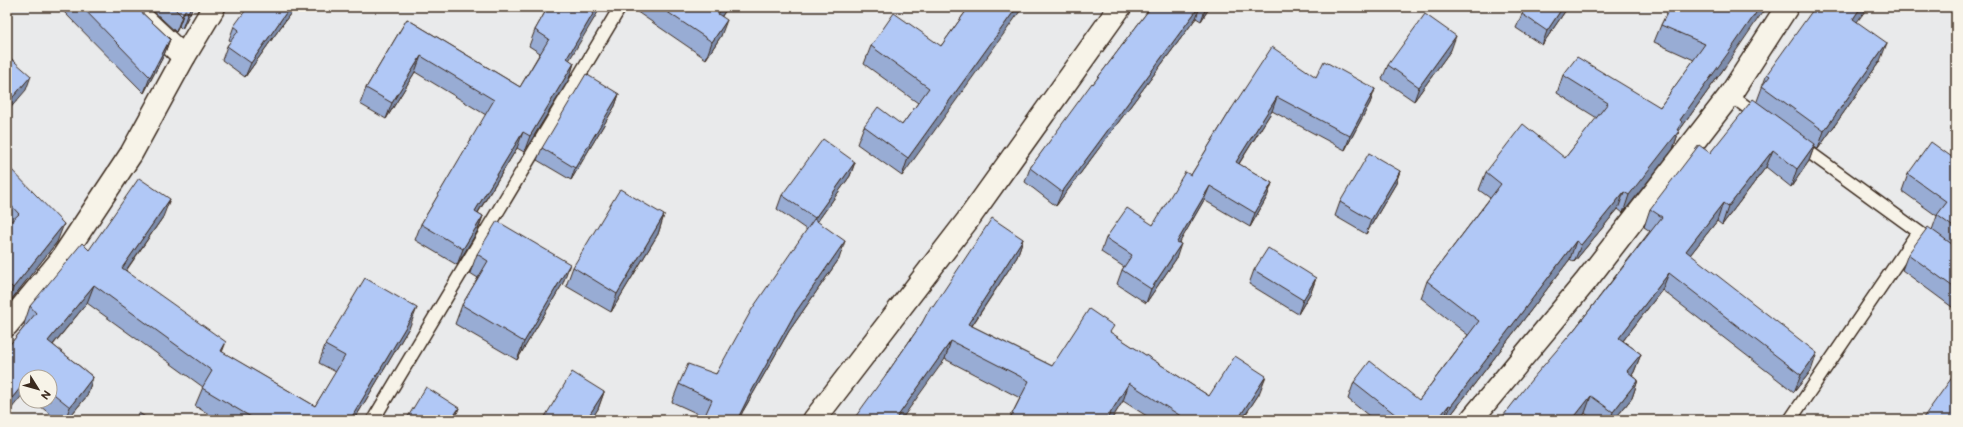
<svg xmlns="http://www.w3.org/2000/svg" width="1963" height="427" font-family="'Balsamiq Sans',sans-serif">
  <style>
    .lines { fill: none; stroke-linecap: round; stroke-linejoin: round }
    .lane-casing { stroke: #3b2a1e; stroke-width: 15 }
    .street-casing { stroke: #3b2a1e; stroke-width: 25 }
    .secondary-casing { stroke: #3b2a1e; stroke-width: 25 }
    .lane { stroke: #f7f3e8; stroke-width: 12 }
    .street { stroke: #f7f3e8; stroke-width: 22 }
    .secondary { stroke: #f7f3e8; stroke-width: 22 }
    .wall { fill: #98acd4; stroke: #3b2a1e }
    .shaded-wall { fill: #7c8cac; stroke: #3b2a1e }
    .building { fill: #b1c8f6; stroke: #3b2a1e }
  </style>
  <rect width="100%" height="100%" fill="#e9eaeb"/>
  <filter id="ink" filterUnits="userSpaceOnUse"><feTurbulence type="fractalNoise" baseFrequency=".025" numOctaves="2"/><feDisplacementMap in="SourceGraphic" scale="8" xChannelSelector="R" yChannelSelector="G"/><feConvolveMatrix kernelMatrix="1 2 1 2 8 2 1 2 1" color-interpolation-filters="sRGB"/></filter>
  <g filter="url(#ink)">
    <g class="lines">
      <defs>
        <g id="lane">
          <polyline points="1730,95 1759,116"/>
          <polyline points="1798,144 1956,259"/>
          <polyline points="373,420 619,9"/>
          <polyline points="1790,420 1918,232"/>
        </g>
        <g id="street">
          <polyline points="131,7 184,57"/>
          <polyline points="7,325 60,261 131,154 184,57 214,7"/>
          <polyline points="1471,420 1586,281 1730,95 1787,7"/>
        </g>
        <polyline id="secondary" points="814,420 967,221 1120,7"/>
      </defs>
      <use href="#lane" class="lane-casing"/>
      <use href="#street" class="street-casing"/>
      <use href="#secondary" class="secondary-casing"/>
      <use href="#lane" class="lane"/>
      <use href="#street" class="street"/>
      <use href="#secondary" class="secondary"/>
    </g>
    <g class="wall">
      <polygon points="59,7 136,7 170,39 164,55 144,93"/>
      <polygon points="149,7 193,7 182,29 179,26 176,32"/>
      <polygon points="295,7 245,77 222,60 227,46 231,41 229,40 234,26"/>
      <polygon points="548,7 569,60 574,63 569,79 524,152 517,148 478,213 483,216 477,232 457,265 415,240 421,224 486,115 415,72 386,119 360,104 366,88 407,19 520,87 540,53 529,46 535,30"/>
      <polygon points="630,7 728,7 722,16 721,36 706,59"/>
      <polygon points="969,7 902,176 857,144 864,126 902,125 918,103 864,64 871,46 941,46"/>
      <polygon points="1151,7 1210,7 1201,21 1196,18 1056,206 1025,182 1030,168"/>
      <polygon points="1568,7 1542,45 1516,28 1522,14"/>
      <polygon points="1670,7 1725,67 1679,131 1673,149 1623,213 1618,209 1574,262 1570,259 1447,420 1374,420 1348,399 1354,382 1419,400 1468,335 1421,298 1427,281 1490,198 1479,190 1486,172 1565,158 1597,118 1557,93 1563,75 1660,107 1694,60 1654,42 1661,25"/>
      <polygon points="1857,22 1880,61 1818,149 1814,147 1809,161 1791,187 1766,167 1722,225 1717,221 1690,255 1811,371 1794,392 1662,290 1623,341 1641,354 1634,372 1632,375 1638,380 1632,398 1614,420 1593,420 1585,413 1580,420 1500,420 1574,330 1650,231 1644,227 1650,209 1710,153 1757,101 1767,74"/>
      <polygon points="1451,50 1414,101 1382,79 1388,65"/>
      <polygon points="1316,77 1375,89 1370,103 1345,150 1272,111 1239,164 1272,183 1267,197 1250,227 1204,200 1179,243 1176,259 1146,303 1117,284 1122,270 1124,267 1101,252 1106,238 1153,225 1191,175 1232,108"/>
      <polygon points="619,94 615,106 571,180 537,160 542,148"/>
      <polygon points="1956,160 1956,310 1902,270 1908,254 1932,230 1937,216 1902,191 1908,174"/>
      <polygon points="855,162 850,176 817,222 839,259 789,331 743,411 705,417 672,402 679,384 716,374 807,230 777,209 782,195"/>
      <polygon points="7,165 57,242 7,305"/>
      <polygon points="1400,171 1395,185 1366,234 1335,216 1340,202"/>
      <polygon points="664,215 658,234 611,312 566,286 573,267"/>
      <polygon points="163,217 126,271 222,352 315,406 336,372 319,363 325,345 410,326 354,420 219,420 195,406 203,387 87,303 53,345 93,377 87,396 67,420 57,420 34,401 50,401 50,377 26,377 26,395 24,393 7,348 25,326 24,324 30,306 89,250"/>
      <polygon points="1023,239 1017,257 972,326 1052,366 1111,333 1209,396 1259,394 1243,418 1246,420 1153,420 1123,401 1111,420 1009,420 1020,398 945,359 890,369 933,307"/>
      <polygon points="477,254 563,283 517,360 455,324 462,305 478,278 470,273"/>
      <polygon points="1254,270 1316,278 1311,292 1298,314 1249,284"/>
      <polygon points="604,392 598,409 591,420 543,420"/>
    </g>
    <g class="shaded-wall">
      <polygon points="191,7 193,7 182,29 188,12"/>
      <polygon points="290,7 295,7 245,77 251,63"/>
      <polygon points="597,7 601,7 561,74 567,58"/>
      <polygon points="723,7 728,7 712,30 718,14"/>
      <polygon points="1017,7 1023,7 902,176 908,158"/>
      <polygon points="1199,7 1200,7 1196,18 1056,206 1062,192"/>
      <polygon points="1206,7 1210,7 1201,21"/>
      <polygon points="1563,7 1568,7 1542,45 1547,31"/>
      <polygon points="1760,7 1766,7 1725,67 1679,131 1673,149 1623,213 1629,195 1680,120"/>
      <polygon points="1861,7 1868,7 1846,37 1853,19"/>
      <polygon points="185,10 179,26 176,32 182,16"/>
      <polygon points="727,20 721,36 706,59 712,42"/>
      <polygon points="1456,36 1451,50 1414,101 1419,87"/>
      <polygon points="170,39 164,55 144,93 150,77"/>
      <polygon points="1887,43 1880,61 1818,149 1824,131"/>
      <polygon points="421,56 415,72 386,119 392,103"/>
      <polygon points="574,63 569,79 524,152 530,136"/>
      <polygon points="31,76 26,90 7,112 7,104"/>
      <polygon points="1375,89 1370,103 1345,150 1350,136"/>
      <polygon points="619,94 615,106 571,180 575,168"/>
      <polygon points="1277,97 1272,111 1231,176 1236,162"/>
      <polygon points="523,132 517,148 469,227 475,211"/>
      <polygon points="1815,144 1809,161 1791,187 1797,169"/>
      <polygon points="1773,150 1766,167 1722,225 1728,207"/>
      <polygon points="855,162 850,176 810,232 815,218"/>
      <polygon points="1400,171 1395,185 1366,234 1371,220"/>
      <polygon points="1272,183 1267,197 1250,227 1255,213"/>
      <polygon points="1210,186 1204,200 1172,256 1177,242"/>
      <polygon points="1624,192 1618,209 1574,262 1581,245"/>
      <polygon points="170,199 163,217 115,286 122,268"/>
      <polygon points="1723,203 1717,221 1679,269 1686,251"/>
      <polygon points="664,215 658,234 611,312 617,294"/>
      <polygon points="483,216 477,232 457,265 463,249"/>
      <polygon points="64,224 57,242 7,305 13,288"/>
      <polygon points="1023,239 1017,257 961,342 968,324"/>
      <polygon points="845,241 839,259 789,331 743,411 739,420 737,420 750,394 795,313"/>
      <polygon points="1576,241 1570,259 1447,420 1445,420 1451,406"/>
      <polygon points="1181,244 1176,259 1146,303 1151,289"/>
      <polygon points="570,264 563,283 517,360 524,342"/>
      <polygon points="1669,273 1662,290 1612,355 1619,338"/>
      <polygon points="1316,278 1311,292 1298,314 1303,300"/>
      <polygon points="94,285 87,303 41,359 48,341"/>
      <polygon points="417,308 410,326 354,420 350,420"/>
      <polygon points="951,341 945,359 901,420 895,420"/>
      <polygon points="226,342 219,360 221,351"/>
      <polygon points="1817,353 1811,371 1794,392 1801,375"/>
      <polygon points="1641,354 1634,372 1621,389 1627,371"/>
      <polygon points="1266,376 1259,394 1242,420 1240,416"/>
      <polygon points="93,377 87,396 67,420 65,420 70,407"/>
      <polygon points="1638,380 1632,398 1614,420 1610,420 1613,412"/>
      <polygon points="26,381 26,387 24,393 7,414 7,404"/>
      <polygon points="1129,383 1123,401 1111,420 1106,420"/>
      <polygon points="604,392 598,409 591,420 586,420"/>
      <polygon points="1591,396 1585,413 1580,420 1572,420"/>
      <polygon points="1449,405 1444,420 1437,420"/>
      <polygon points="459,408 455,420 451,420"/>
      <polygon points="1956,413 1956,420 1951,420"/>
    </g>
    <g class="building">
      <polygon points="82,7 136,7 170,39 150,77"/>
      <polygon points="173,7 191,7 188,12 185,10 182,16"/>
      <polygon points="248,7 290,7 251,63 227,46 239,30 234,26"/>
      <polygon points="548,7 597,7 567,58 574,63 530,136 523,132 475,211 483,216 463,249 421,224 494,100 421,56 392,103 366,88 407,19 520,87 549,39 535,30"/>
      <polygon points="660,7 723,7 718,14 727,20 712,42"/>
      <polygon points="969,7 1017,7 908,158 864,126 878,107 902,125 929,88 871,46 894,13 941,46"/>
      <polygon points="1151,7 1199,7 1062,192 1030,168 1092,83 1093,84"/>
      <polygon points="1526,7 1563,7 1547,31 1522,14"/>
      <polygon points="1670,7 1760,7 1731,49 1680,120 1682,122 1677,130 1679,131 1629,195 1624,192 1581,245 1576,241 1451,406 1449,405 1437,420 1392,420 1396,415 1354,382 1370,361 1419,400 1479,321 1427,281 1501,184 1486,172 1523,124 1565,158 1608,103 1563,75 1577,57 1660,107 1705,44 1661,25"/>
      <polygon points="1815,7 1861,7 1853,19 1887,43 1824,131 1762,86 1770,76 1767,74"/>
      <polygon points="1425,14 1456,36 1419,87 1388,65"/>
      <polygon points="1272,47 1316,77 1324,61 1375,89 1350,136 1277,97 1236,162 1272,183 1255,213 1210,186 1177,242 1181,244 1151,289 1122,270 1132,255 1106,238 1127,208 1153,225 1185,172 1191,175 1232,108"/>
      <polygon points="7,55 31,76 7,104"/>
      <polygon points="586,74 619,94 575,168 542,148"/>
      <polygon points="1753,99 1815,144 1797,169 1773,150 1728,207 1723,203 1686,251 1817,353 1801,375 1669,273 1619,338 1641,354 1627,371 1638,380 1613,412 1591,396 1572,420 1500,420 1532,379 1574,330 1662,217 1650,209 1699,145 1710,153"/>
      <polygon points="823,139 855,162 815,218 782,195"/>
      <polygon points="1931,142 1956,160 1956,229 1937,215 1947,202 1908,174"/>
      <polygon points="1369,153 1400,171 1371,220 1340,202"/>
      <polygon points="7,165 64,224 13,288 7,282 7,225 19,214 7,201"/>
      <polygon points="139,178 170,199 122,268 226,342 221,351 315,406 345,356 325,345 365,278 417,308 350,420 256,420 202,388 212,371 94,285 48,341 93,377 70,407 50,391 50,377 33,377 31,375 29,377 26,377 26,381 7,404 7,348 36,313 30,306 82,243 89,250"/>
      <polygon points="620,189 664,215 617,294 573,267"/>
      <polygon points="992,218 1023,239 968,324 1052,366 1089,309 1114,326 1110,332 1209,396 1235,356 1266,376 1240,416 1246,420 1187,420 1129,383 1106,420 1009,420 1029,381 951,341 895,420 853,420 890,369 922,323 931,306 933,307"/>
      <polygon points="814,219 845,241 795,313 750,394 737,420 703,420 712,400 679,384 688,364 716,374 752,309"/>
      <polygon points="497,221 570,264 524,342 462,305 488,261 477,254"/>
      <polygon points="1928,227 1956,247 1956,289 1908,254"/>
      <polygon points="1268,248 1316,278 1303,300 1254,270"/>
      <polygon points="572,372 604,392 586,420 581,420 573,415 570,420 543,420"/>
      <polygon points="1956,372 1956,413 1951,420 1926,420 1923,418"/>
      <polygon points="426,387 459,408 451,420 406,420"/>
      <polygon points="139,413 150,420 134,420"/>
    </g>
  </g>
  <rect width="1963" height="427" fill="none" stroke="#f7f3e8" stroke-width="24"/>
  <rect x="12" y="12" width="1939" height="403" fill="none" stroke="#3b2a1e" stroke-width="1.5" filter="url(#ink)"/>
  <g transform="translate(38 389) rotate(127)"><circle r="19" fill="#f7f3e8" stroke="#aca397"/>
  <path d="M0-3L7 15L0 10L-7 15Z" fill="#3b2a1e"/>
  <text y="-6" font-size="11" font-weight="bold" text-anchor="middle" fill="#3b2a1e">N</text>
  </g>
</svg>
